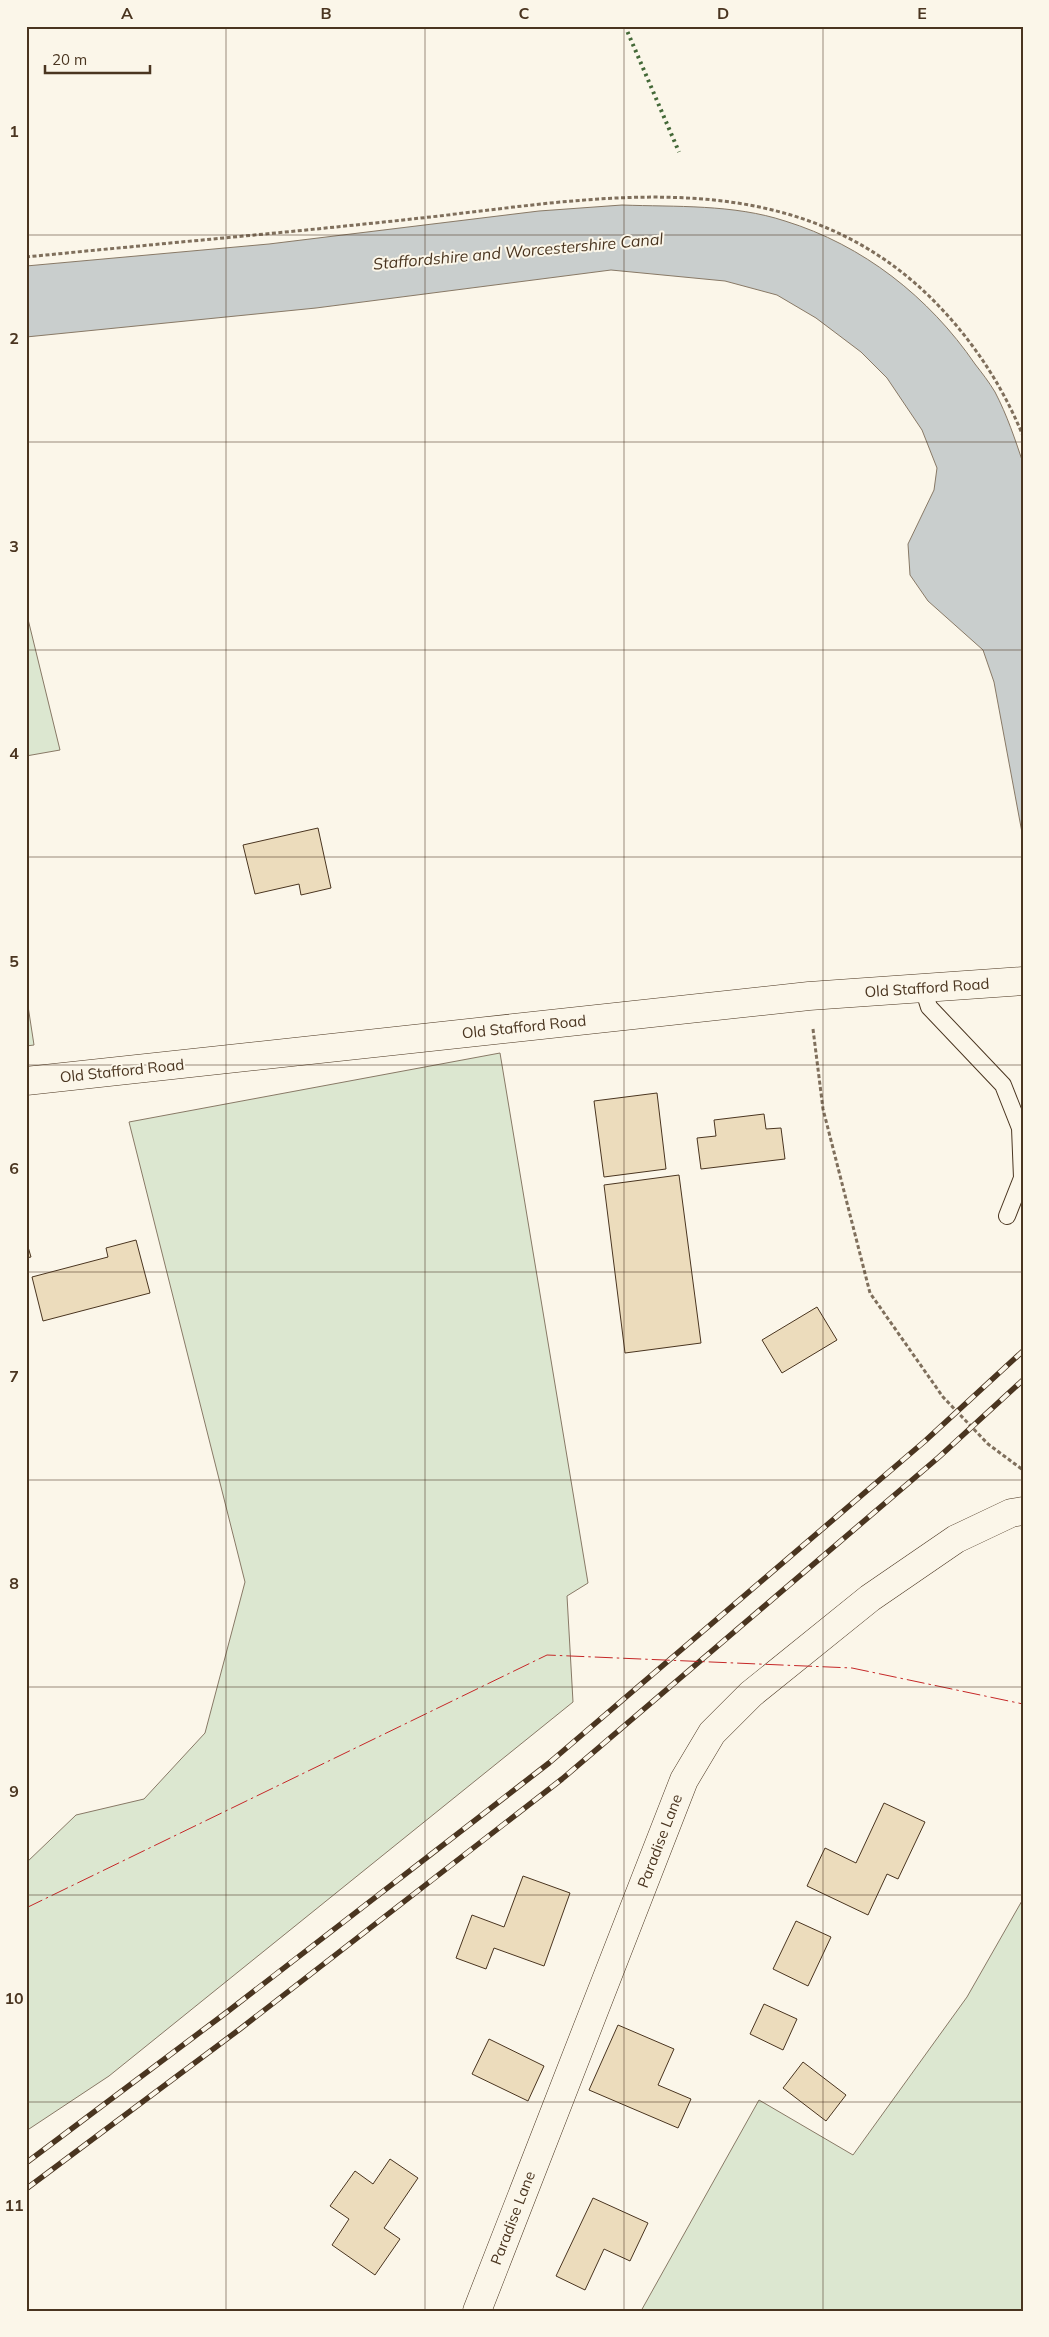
<svg xmlns="http://www.w3.org/2000/svg" width="1049" height="2337" font-family="Mulish,sans-serif">
  <style>
    .green { fill: #dce7d0; stroke: #887966 }
    .water { fill: #c9cecd; stroke: #887966 }
    .building { fill: #ecdcbc; stroke: #4a3520 }
    .lines { fill: none; stroke-linecap: round; stroke-linejoin: round }
    .service-casing { stroke: #4a3520; stroke-width: 18 }
    .minor-casing { stroke: #4a3520; stroke-width: 29 }
    .tertiary-casing { stroke: #4a3520; stroke-width: 29 }
    .path { stroke: #7f6f5c; stroke-width: 3; stroke-dasharray: 4 2.5; stroke-linecap: butt }
    .service { stroke: #fbf6e9; stroke-width: 16 }
    .minor { stroke: #fbf6e9; stroke-width: 28 }
    .tertiary { stroke: #fbf6e9; stroke-width: 28 }
    .rail-casing { stroke: #4a3520; stroke-width: 5.5 }
    .rail { stroke: #fbf6e9; stroke-width: 4; stroke-dasharray: 11; stroke-linecap: butt }
    .hedge { stroke: #436837; stroke-width: 4; stroke-dasharray: 2.5 4; stroke-linecap: butt }
    .power { stroke: #c62828; stroke-width: 1; stroke-dasharray: 18 4 2.5 4; stroke-linecap: butt }
    .grid { fill: none; stroke: #4a3520; stroke-width: 1; stroke-opacity: 0.55 }
    .labels { text-anchor: middle; stroke-width: 4; stroke-linejoin: round; paint-order: stroke }
    .street-label { font-size: 15px; fill: #4a3520; stroke: #fbf6e9 }
    .water-label { font-size: 16px; font-style: italic; fill: #4a3520; stroke: #fbf6e9 }
    .neatline { fill: none; stroke: #4a3520; stroke-width: 2 }
    .grid-label { font-size: 16px; text-anchor: middle; font-weight: bold; fill: #4a3520 }
  </style>
  <rect width="100%" height="100%" fill="#fbf6e9"/>
  <g class="green">
    <polygon points="26,611 60,750 26,756"/>
    <polygon points="26,993 34,1045 26,1046"/>
    <polygon points="500,1053 588,1583 567,1596 573,1702 109,2076 26,2131 26,1863 76,1815 144,1799 205,1733 245,1582 129,1122"/>
    <polygon points="1023,1899 1023,2311 641,2311 759,2100 853,2155 967,1997"/>
  </g>
  <path class="water" d="M622,205c54,2 111,-1 163,16 78,24 144,76 190,143 7,9 14,18 20,28 12,23 20,47 28,71v375l-29,-156 -11,-32 -55,-49 -18,-26 -2,-31 26,-54 3,-22 -15,-38 -35,-52 -26,-26 -45,-34 -39,-23 -52,-14 -114,-11 -295,38 -290,29v-71l243,-22 270,-33z"/>
  <g class="building">
    <polygon points="318,828 331,888 301,895 299,884 255,894 243,845"/>
    <polygon points="657,1093 666,1169 604,1177 594,1101"/>
    <polygon points="764,1114 766,1129 781,1128 785,1159 701,1169 697,1138 716,1136 714,1120"/>
    <polygon points="679,1175 701,1343 625,1353 604,1185"/>
    <polygon points="26,1240 31,1257 26,1258"/>
    <polygon points="136,1240 150,1293 43,1321 32,1277 108,1257 106,1248"/>
    <polygon points="817,1307 837,1340 782,1373 762,1340"/>
    <polygon points="884,1803 925,1822 898,1879 887,1874 868,1915 807,1886 825,1848 856,1863"/>
    <polygon points="523,1876 570,1893 544,1966 494,1948 486,1969 456,1958 472,1915 504,1927"/>
    <polygon points="796,1921 831,1937 808,1986 773,1969"/>
    <polygon points="764,2004 797,2019 783,2050 750,2034"/>
    <polygon points="618,2025 674,2049 658,2085 691,2099 678,2128 589,2090"/>
    <polygon points="489,2039 544,2066 528,2101 472,2074"/>
    <polygon points="803,2062 846,2095 826,2121 783,2088"/>
    <polygon points="390,2159 418,2178 384,2228 400,2239 375,2275 332,2245 349,2219 330,2206 355,2171 373,2184"/>
    <polygon points="593,2198 648,2223 630,2261 604,2249 585,2290 556,2276"/>
  </g>
  <g class="lines">
    <defs>
      <polyline id="service" points="923,988 929,1007 1003,1085 1020,1128 1022,1178 1007,1216"/>
      <polyline id="minor" points="477,2311 684,1780 712,1733 751,1694 870,1598 956,1539 1011,1513 1023,1511"/>
      <polyline id="tertiary" points="26,1081 809,996 1023,981"/>
    </defs>
    <use href="#service" class="service-casing"/>
    <use href="#minor" class="minor-casing"/>
    <use href="#tertiary" class="tertiary-casing"/>
    <g class="path">
      <path d="M26,257c129,-13 258,-24 386,-38 179,-19 371,-63 516,76 41,40 73,87 95,141"/>
      <polyline points="813,1029 823,1109 870,1293 943,1397 988,1444 1023,1470"/>
    </g>
    <use href="#service" class="service"/>
    <use href="#minor" class="minor"/>
    <use href="#tertiary" class="tertiary"/>
    <defs>
      <g id="rail">
        <polyline points="26,2163 227,2012 549,1763 925,1441 1023,1351"/>
        <polyline points="26,2189 240,2029 562,1779 939,1457 1023,1380"/>
      </g>
    </defs>
    <use href="#rail" class="rail-casing"/>
    <use href="#rail" class="rail"/>
    <polyline class="hedge" points="625,26 679,152"/>
    <polyline class="power" points="26,1908 547,1655 852,1668 1023,1704"/>
  </g>
  <path class="grid" d="M226,26v2285M425,26v2285M624,26v2285M823,26v2285M26,235h997M26,442h997M26,650h997M26,857h997M26,1065h997M26,1272h997M26,1480h997M26,1687h997M26,1895h997M26,2102h997"/>
  <g class="labels">
    <g class="street-label">
      <text transform="translate(927 988) rotate(-4)" y="5">Old Stafford Road</text>
      <text transform="translate(524 1027) rotate(-6)" y="5">Old Stafford Road</text>
      <text transform="translate(122 1071) rotate(-6)" y="5">Old Stafford Road</text>
      <text transform="translate(660 1841) rotate(-69)" y="5">Paradise Lane</text>
      <text transform="translate(513 2218) rotate(-69)" y="5">Paradise Lane</text>
    </g>
    <g class="water-label">
      <text transform="translate(518 251) rotate(-5)" y="6">Staffordshire and Worcestershire Canal</text>
    </g>
  </g>
  <rect width="1049" height="2337" fill="none" stroke="#fbf6e9" stroke-width="55"/>
  <path d="M45 65v8h105v-8" fill="none" stroke="#4a3520" stroke-width="2.5"/>
  <text x="52" y="65" font-size="15" fill="#4a3520" stroke="#fbf6e9" stroke-width="4" paint-order="stroke">20 m</text>
  <rect x="28" y="28" width="994" height="2282" class="neatline"/>
  <g class="grid-label">
    <text x="127" y="19">A</text>
    <text x="326" y="19">B</text>
    <text x="524" y="19">C</text>
    <text x="723" y="19">D</text>
    <text x="922" y="19">E</text>
    <text x="14" y="137">1</text>
    <text x="14" y="344">2</text>
    <text x="14" y="552">3</text>
    <text x="14" y="759">4</text>
    <text x="14" y="967">5</text>
    <text x="14" y="1174">6</text>
    <text x="14" y="1382">7</text>
    <text x="14" y="1589">8</text>
    <text x="14" y="1797">9</text>
    <text x="14" y="2004">10</text>
    <text x="14" y="2211">11</text>
  </g>
</svg>
